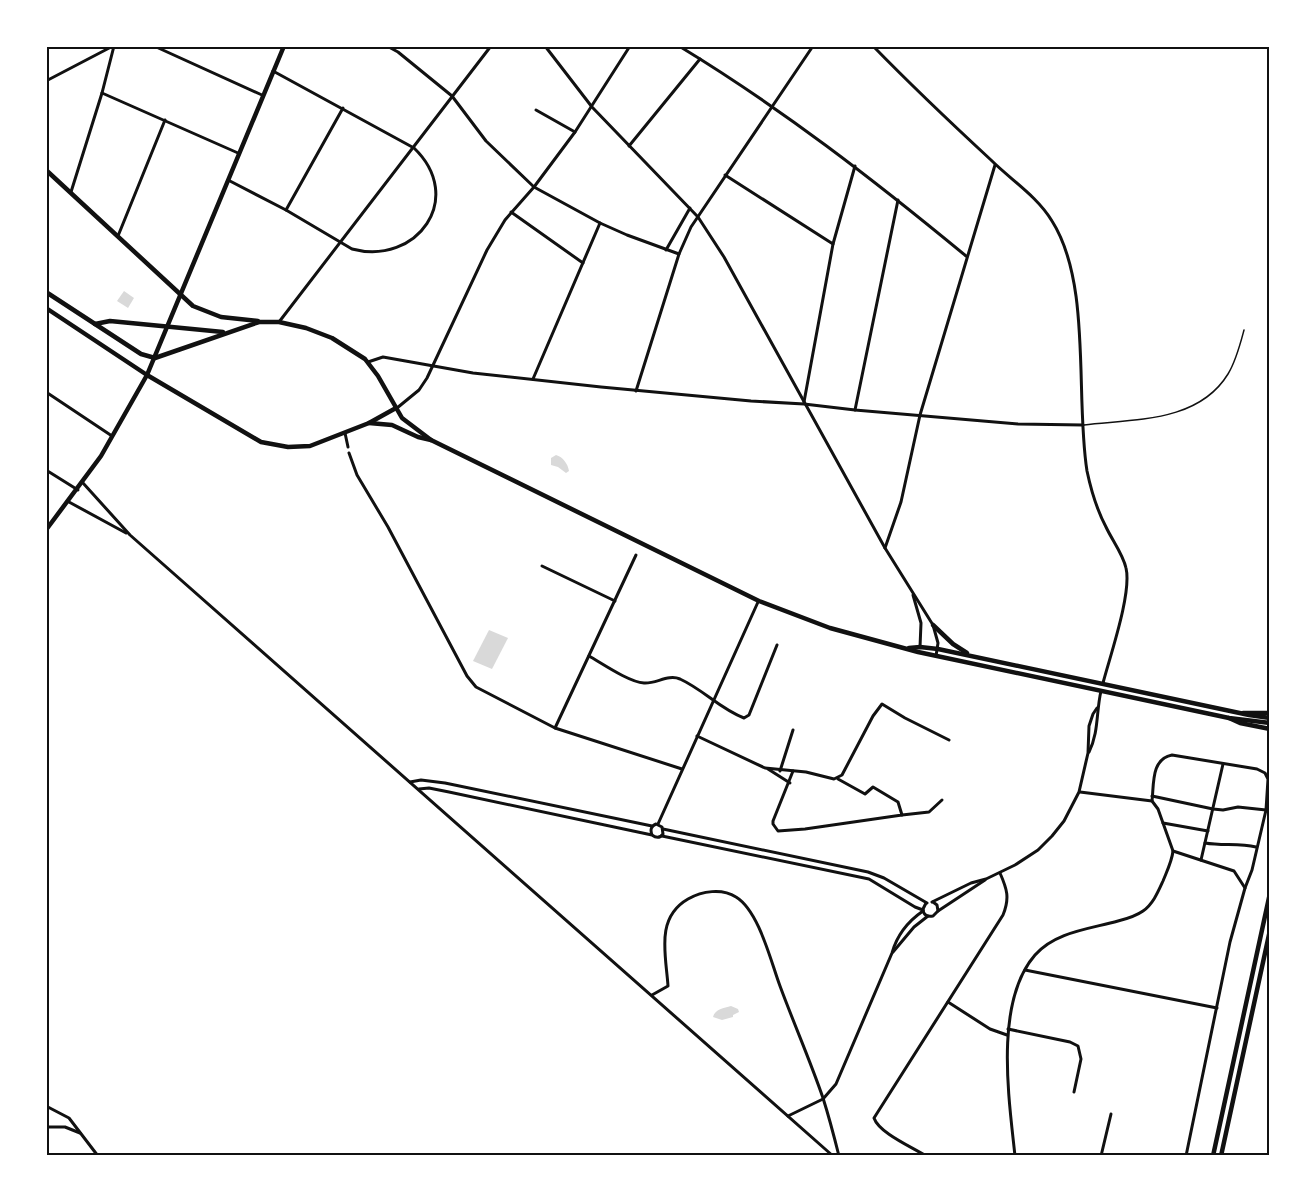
<svg xmlns="http://www.w3.org/2000/svg" width="1316" height="1202" font-family="'Exo 2',sans-serif">
  <style>
    .water { fill: #d9d9d9 }
    .lines { fill: none; stroke-linecap: round; stroke-linejoin: round }
    .service { stroke: #111; stroke-width: 1.5 }
    .minor { stroke: #111; stroke-width: 3 }
    .secondary { stroke: #111; stroke-width: 4.5 }
    .primary { stroke: #111; stroke-width: 4.5 }
    .neatline { fill: none; stroke: #111; stroke-width: 2 }
  </style>
  <rect width="100%" height="100%" fill="#fff"/>
  <g class="water">
    <polygon points="124,291 134,298 128,308 117,301"/>
    <path d="M556,455c7,2 12,9 13,16l-3,2 -8,-6 -7,-2v-7z"/>
    <polygon points="489,630 508,638 492,669 473,661"/>
    <path d="M731,1006l7,3 1,3 -6,3v2l-11,3 -9,-3c2,-8 11,-9 18,-11z"/>
  </g>
  <g class="lines">
    <path class="service" d="M1084,425c49,-6 114,-2 144,-51 8,-13 12,-29 16,-44"/>
    <g class="minor">
      <polyline points="154,46 262,95"/>
      <polyline points="387,46 398,52 452,96 486,141 534,187 600,223 627,235 679,254"/>
      <polyline points="545,46 592,107 698,217 724,257 885,548 933,625 938,643 936,656"/>
      <path d="M679,46c102,62 195,134 287,210"/>
      <path d="M873,46c38,39 78,77 118,114 20,20 46,36 61,61 40,63 23,176 35,250 4,19 10,39 19,56 6,13 17,27 20,41 6,25 -16,88 -23,115"/>
      <polyline points="46,81 113,46"/>
      <polyline points="102,93 238,153"/>
      <polyline points="536,110 575,132"/>
      <polyline points="629,146 700,59"/>
      <polyline points="725,175 833,244"/>
      <path d="M228,180l58,30 66,39c65,17 114,-51 62,-101l-141,-77"/>
      <polyline points="71,192 102,93 114,46"/>
      <polyline points="286,210 343,108"/>
      <polyline points="511,212 583,263"/>
      <polyline points="118,236 165,120"/>
      <polyline points="666,250 690,208"/>
      <polyline points="279,322 491,46"/>
      <polyline points="368,362 383,357 473,373 601,387 751,401 804,404 855,410 1018,424 1083,425"/>
      <polyline points="533,379 600,223"/>
      <polyline points="636,391 679,254 691,227 813,46"/>
      <polyline points="46,392 112,436"/>
      <polyline points="804,402 833,244 855,166"/>
      <polyline points="397,408 419,390 427,378 487,250 505,220 534,187 575,132 630,46"/>
      <polyline points="855,410 898,200"/>
      <polyline points="345,433 348,447"/>
      <polyline points="349,453 357,475 388,527 467,676 476,687 555,728 682,769"/>
      <polyline points="46,470 78,490"/>
      <polyline points="83,483 130,535 833,1156"/>
      <polyline points="69,502 126,533"/>
      <polyline points="885,548 901,502 920,415 995,165"/>
      <polyline points="542,566 615,601"/>
      <polyline points="913,595 921,623 920,647"/>
      <path d="M589,656c14,8 40,26 55,27 12,1 24,-9 36,-4 24,11 40,30 64,39l5,-3 28,-70"/>
      <polyline points="555,728 636,555"/>
      <polyline points="697,736 765,768 806,772 834,779 842,775 873,716 882,704 905,718 949,740"/>
      <path d="M1089,752c10,-20 7,-40 12,-61"/>
      <polyline points="768,769 790,783"/>
      <polyline points="780,771 793,730"/>
      <polyline points="793,771 773,821 773,824 778,831 805,829 902,815 898,802 873,787 865,794 838,779"/>
      <polyline points="410,782 421,780 445,783 652,826"/>
      <path d="M419,789l10,-1 20,4 203,43c4,3 8,3 11,-1l-1,-7 -6,-3c-5,2 -6,6 -4,11"/>
      <polyline points="1080,792 1152,801 1158,809 1173,851 1234,871 1245,888"/>
      <polyline points="1152,796 1213,809 1223,810 1238,807 1266,810"/>
      <path d="M1152,801c2,-17 -1,-42 20,-46l85,14 8,4 3,6 -2,31 -14,60 -7,18 -15,54 -44,214"/>
      <polyline points="902,815 929,812 942,800"/>
      <polyline points="1163,823 1208,831"/>
      <polyline points="658,824 758,602"/>
      <polyline points="663,829 868,872 884,878 927,903"/>
      <polyline points="662,836 869,879 915,907 923,910"/>
      <path d="M1205,843c17,3 34,0 51,4"/>
      <polyline points="1201,860 1223,764"/>
      <polyline points="932,902 971,883 986,879 1015,865 1038,850 1052,836 1064,821 1079,792 1088,753 1089,726 1093,714 1097,708"/>
      <polyline points="933,902 937,905 938,911"/>
      <path d="M926,903l-3,6c0,6 4,8 10,7l5,-5 47,-31"/>
      <polyline points="893,952 914,927 928,916"/>
      <polyline points="1025,970 1217,1008"/>
      <path d="M652,995l16,-9c-2,-31 -13,-68 20,-87 14,-8 34,-11 48,-2 23,14 35,65 44,89 14,38 30,74 43,112 6,19 11,38 16,58"/>
      <polyline points="948,1002 990,1029 1007,1035"/>
      <polyline points="1008,1029 1070,1042 1078,1046 1081,1059 1074,1092"/>
      <polyline points="46,1106 69,1118 98,1156"/>
      <path d="M788,1116l35,-17 13,-15 56,-131c5,-18 15,-31 31,-42"/>
      <polyline points="46,1127 65,1127 80,1133"/>
      <path d="M926,1156c-14,-9 -47,-23 -52,-38l129,-203c7,-17 4,-26 -3,-42"/>
      <path d="M1015,1156c-6,-57 -21,-154 20,-201 20,-23 54,-26 83,-34 8,-2 18,-5 25,-10 10,-7 15,-19 20,-30 4,-10 9,-20 10,-30"/>
      <polyline points="1101,1156 1111,1114"/>
    </g>
    <g class="secondary">
      <polyline points="46,170 193,306 221,317 258,321"/>
      <polyline points="46,292 141,354 155,358 259,322 279,322 306,328 332,338 365,359 378,376 402,418 431,440"/>
      <polyline points="46,308 147,375 261,442 288,447 310,446 369,423 396,408"/>
      <polyline points="95,324 110,321 223,332"/>
      <polyline points="369,423 392,425 418,437 431,440 759,601 830,628 918,652 1229,718 1270,723"/>
      <polyline points="933,625 953,644 967,653"/>
      <polyline points="909,648 920,647 938,649 1249,715 1270,718"/>
      <polyline points="1243,713 1270,713"/>
    </g>
    <g class="primary">
      <polyline points="46,530 101,456 147,375 284,46"/>
      <polyline points="1229,718 1240,723 1270,729"/>
      <polyline points="1213,1156 1270,893"/>
      <polyline points="1221,1156 1270,930"/>
    </g>
  </g>
  <rect width="1316" height="1202" fill="none" stroke="#ffffff" stroke-width="96"/>
  <rect x="48" y="48" width="1220" height="1106" class="neatline"/>
</svg>
